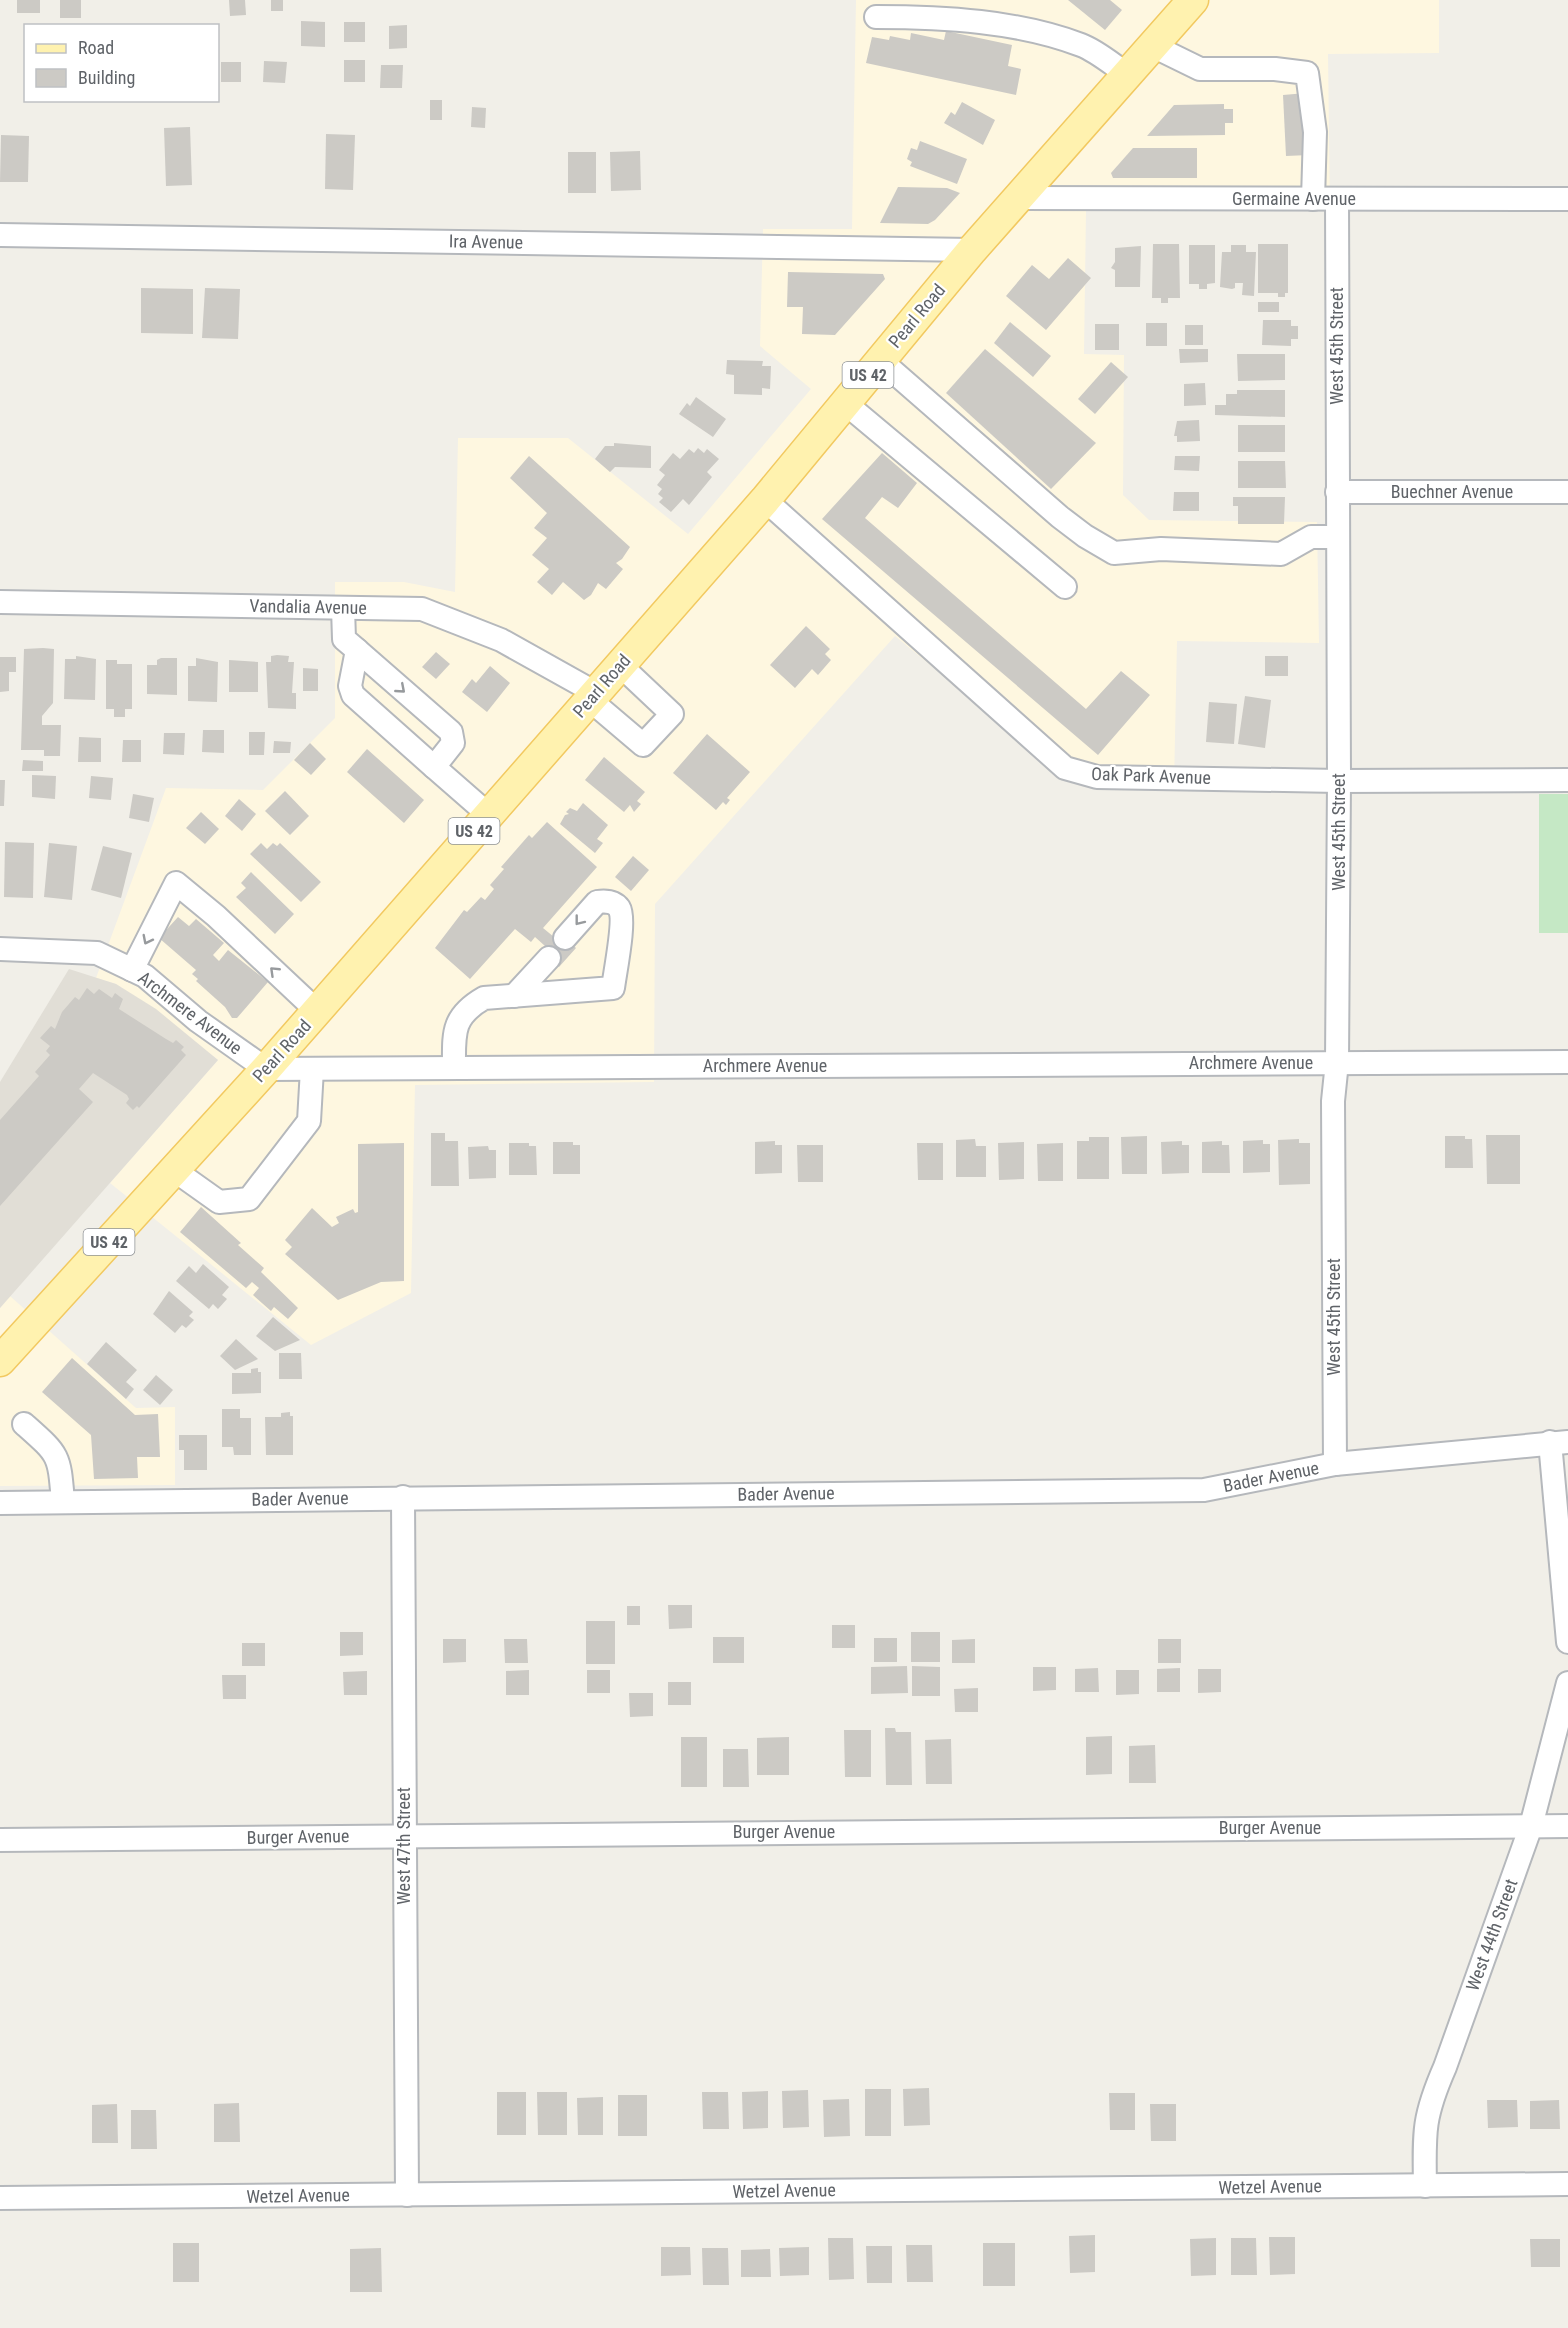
<svg xmlns="http://www.w3.org/2000/svg" width="1568" height="2328" font-family="'Roboto Condensed',sans-serif">
  <style>
    .commercial { fill: #fef7e0 }
    .education { fill: #e1ded6 }
    .green { fill: #c5e8c5 }
    .building { fill: #cccac5 }
    .lines { fill: none; stroke-linecap: round; stroke-linejoin: round }
    .minor-casing { stroke: #b5b8bc; stroke-width: 26 }
    .major-casing { stroke: #f2c960; stroke-width: 33 }
    .minor { stroke: #fff; stroke-width: 22 }
    .major { stroke: #fff2af; stroke-width: 30 }
    .oneway { stroke: #979a9d }
    .labels { text-anchor: middle; stroke-width: 4.5; stroke-linejoin: round; paint-order: stroke }
    .shield { fill: #fff; stroke: #8f9295; stroke-width: 1.5 }
    .shield-label { font-size: 16px; font-weight: bold; fill: #5f6368 }
    .street-label { font-size: 18px; fill: #5f6368; stroke: #fff }
  </style>
  <rect width="100%" height="100%" fill="#f1efe8"/>
  <g class="commercial">
    <polygon points="856,0 1439,0 1439,53 1328,54 1330,210 1086,211 1084,354 1124,355 1123,495 1149,520 1317,522 1319,643 1177,641 1174,785 1073,783 895,636 655,904 654,1082 415,1085 411,1293 311,1345 110,1183 218,1060 116,984 96,978 166,788 263,790 335,718 335,582 404,582 455,592 458,438 568,438 688,534 811,389 760,346 763,229 852,229"/>
    <polygon points="10,1296 136,1408 175,1407 175,1485 0,1486 0,1308"/>
  </g>
  <polygon class="education" points="69,969 116,984 156,1009 218,1060 0,1308 0,1082"/>
  <rect class="green" x="1539" y="794" width="29" height="139"/>
  <g class="building">
    <rect x="17" y="0" width="23" height="13"/>
    <rect x="60" y="0" width="21" height="18"/>
    <polygon points="229,0 245,0 246,15 230,16"/>
    <rect x="271" y="0" width="12" height="11"/>
    <polygon points="1068,0 1110,0 1122,10 1105,30"/>
    <polygon points="301,21 325,22 325,47 301,46"/>
    <rect x="344" y="22" width="21" height="20"/>
    <polygon points="407,25 407,48 389,49 389,26"/>
    <polygon points="946,31 1012,45 1008,66 1021,69 1016,95 866,63 872,37 889,40 890,36 910,40 911,33 944,40"/>
    <rect x="344" y="60" width="21" height="22"/>
    <polygon points="264,61 287,62 285,83 263,82"/>
    <rect x="221" y="62" width="20" height="20"/>
    <polygon points="381,65 403,65 402,88 380,88"/>
    <polygon points="1306,93 1309,155 1286,156 1283,95"/>
    <rect x="430" y="100" width="12" height="20"/>
    <polygon points="962,102 995,120 983,145 944,123 951,112 955,115"/>
    <polygon points="1224,104 1224,109 1233,109 1233,123 1225,123 1225,135 1147,136 1174,105"/>
    <polygon points="472,107 486,108 485,128 471,127"/>
    <polygon points="190,127 192,185 166,186 164,128"/>
    <polygon points="326,134 355,135 353,190 325,189"/>
    <polygon points="1,135 29,136 28,182 0,182"/>
    <polygon points="920,141 967,159 957,184 910,166 912,162 907,159 911,148 917,150"/>
    <polygon points="1133,148 1197,148 1197,178 1113,178 1111,173"/>
    <polygon points="640,151 641,190 611,191 610,152"/>
    <rect x="568" y="152" width="28" height="41"/>
    <polygon points="898,187 947,188 960,193 935,220 928,224 880,223"/>
    <polygon points="1153,244 1179,244 1180,298 1168,298 1168,303 1161,303 1161,298 1152,298"/>
    <polygon points="1258,244 1288,244 1288,293 1285,293 1285,297 1278,297 1278,293 1258,293"/>
    <polygon points="1189,245 1215,245 1215,283 1207,284 1207,289 1199,289 1199,284 1189,284"/>
    <polygon points="1231,245 1246,245 1246,252 1256,252 1254,296 1242,295 1243,283 1235,283 1235,288 1232,289 1220,287 1222,252 1231,252"/>
    <polygon points="1141,246 1140,287 1115,287 1115,270 1111,268 1115,262 1115,248"/>
    <polygon points="1068,258 1091,278 1046,330 1006,296 1032,265 1049,279"/>
    <polygon points="788,272 883,274 885,279 835,335 802,334 803,307 787,307"/>
    <polygon points="141,288 193,289 193,334 141,333"/>
    <polygon points="205,288 240,289 238,339 202,338"/>
    <rect x="1258" y="302" width="21" height="10"/>
    <polygon points="1263,320 1291,320 1291,326 1298,326 1298,339 1291,339 1291,346 1262,345"/>
    <polygon points="1010,322 1051,356 1033,377 994,343"/>
    <rect x="1146" y="323" width="21" height="23"/>
    <rect x="1095" y="324" width="24" height="26"/>
    <rect x="1185" y="325" width="18" height="20"/>
    <polygon points="985,349 1096,443 1051,489 946,393"/>
    <polygon points="1179,349 1208,349 1208,362 1180,363"/>
    <polygon points="1237,354 1285,354 1285,380 1238,381"/>
    <polygon points="727,360 763,361 762,366 771,366 770,389 762,388 762,395 734,394 734,375 726,374"/>
    <polygon points="1111,362 1128,377 1095,414 1078,399"/>
    <polygon points="1205,383 1206,405 1184,406 1184,384"/>
    <polygon points="1237,390 1285,390 1285,417 1215,415 1215,405 1226,405 1226,394 1237,394"/>
    <polygon points="696,397 726,419 713,437 679,414 687,403 690,406"/>
    <polygon points="1199,420 1200,441 1177,442 1177,436 1174,436 1177,421"/>
    <rect x="1238" y="425" width="47" height="27"/>
    <polygon points="614,443 651,446 651,468 615,467 610,472 595,459 605,446 614,446"/>
    <polygon points="698,448 704,453 707,449 719,459 707,472 712,477 689,505 683,499 671,512 659,502 663,498 658,494 662,489 657,485 665,475 659,470 673,453 680,459 689,449 694,453"/>
    <polygon points="882,453 917,483 898,508 882,497 865,518 1086,709 1121,671 1150,695 1098,755 822,519"/>
    <polygon points="529,456 630,547 622,559 616,563 623,569 606,589 598,583 591,595 584,600 563,582 552,595 537,582 549,569 532,555 547,538 534,528 547,513 510,478"/>
    <polygon points="1175,456 1200,456 1199,471 1174,470"/>
    <polygon points="1238,461 1285,461 1286,488 1238,488"/>
    <polygon points="1174,492 1199,492 1199,511 1173,511"/>
    <polygon points="1233,497 1285,497 1284,524 1238,524 1238,506 1233,506"/>
    <polygon points="806,626 830,649 825,654 831,660 818,675 812,669 795,688 770,665"/>
    <polygon points="43,648 54,649 53,703 42,716 42,725 61,725 60,756 44,756 44,750 21,750 24,649"/>
    <polygon points="436,652 450,664 436,679 422,667"/>
    <polygon points="277,655 289,656 288,662 294,662 292,693 296,693 296,709 268,708 266,662 271,662 271,656"/>
    <polygon points="76,656 96,659 95,700 64,699 65,659 76,659"/>
    <rect x="1265" y="656" width="23" height="20"/>
    <polygon points="0,657 16,657 16,672 9,672 9,691 0,692"/>
    <polygon points="161,658 177,658 177,695 147,694 147,665 157,665 157,660"/>
    <polygon points="196,658 218,662 217,702 188,701 188,666 196,666"/>
    <polygon points="106,660 117,660 117,664 132,664 132,709 125,709 125,717 114,717 114,709 106,709"/>
    <polygon points="229,660 258,662 258,692 229,692"/>
    <polygon points="490,666 510,683 487,712 462,692 472,679 476,683"/>
    <polygon points="303,668 318,669 318,691 303,691"/>
    <polygon points="1245,696 1271,700 1265,748 1238,744"/>
    <polygon points="1209,702 1237,704 1234,744 1206,742"/>
    <polygon points="203,730 224,730 224,753 202,752"/>
    <polygon points="249,732 265,732 264,755 249,755"/>
    <polygon points="164,733 185,733 184,755 163,754"/>
    <polygon points="707,734 750,772 727,798 730,800 726,805 723,802 716,810 673,773"/>
    <polygon points="79,737 101,738 101,762 78,762"/>
    <polygon points="123,740 141,740 141,762 122,762"/>
    <polygon points="274,741 291,742 290,753 273,753"/>
    <polygon points="310,743 326,759 311,775 294,760"/>
    <polygon points="367,749 424,800 404,823 347,772"/>
    <polygon points="604,757 645,792 637,801 641,804 634,812 630,805 624,812 585,780"/>
    <polygon points="23,760 43,761 43,771 22,771"/>
    <polygon points="32,775 56,776 55,799 32,797"/>
    <polygon points="91,776 113,778 111,800 89,798"/>
    <polygon points="0,780 5,780 4,806 0,806"/>
    <polygon points="285,791 309,816 290,835 265,811"/>
    <polygon points="133,794 154,798 149,822 129,818"/>
    <polygon points="239,799 256,814 242,831 225,816"/>
    <polygon points="583,803 608,825 597,839 603,843 595,853 560,824 565,815 569,814 566,812 570,808 577,811"/>
    <polygon points="201,812 219,829 205,844 186,828"/>
    <polygon points="547,822 597,867 543,928 554,937 558,932 576,948 559,967 541,951 545,946 535,937 531,942 515,929 470,979 435,948 464,910 467,912 481,897 485,900 494,889 490,885 504,869 501,867 529,835 532,838"/>
    <polygon points="5,842 34,843 33,898 4,897"/>
    <polygon points="49,843 77,846 72,900 44,897"/>
    <polygon points="261,843 267,849 273,843 277,846 280,843 321,882 301,902 250,854"/>
    <polygon points="103,846 132,853 121,898 91,890"/>
    <polygon points="633,856 649,870 631,891 615,877"/>
    <polygon points="251,872 294,914 275,934 236,897 246,888 241,883"/>
    <polygon points="178,917 189,926 196,919 224,943 213,955 219,961 228,950 268,982 237,1018 232,1018 225,1007 196,981 198,979 192,974 196,970 159,938"/>
    <polygon points="87,988 94,994 99,989 112,998 115,993 123,999 119,1009 166,1039 173,1043 176,1040 184,1047 181,1050 186,1055 139,1108 137,1106 133,1110 126,1103 129,1099 127,1095 93,1073 79,1089 93,1102 0,1206 0,1120 39,1076 35,1072 50,1055 46,1051 50,1046 40,1038 51,1026 55,1029 62,1012 75,997 79,1000"/>
    <polygon points="431,1133 445,1133 445,1141 458,1141 459,1186 431,1186"/>
    <polygon points="1486,1135 1520,1135 1520,1184 1487,1184"/>
    <polygon points="1147,1136 1147,1174 1122,1174 1121,1137"/>
    <polygon points="1445,1136 1465,1136 1465,1139 1472,1139 1473,1168 1445,1168"/>
    <polygon points="1089,1137 1109,1137 1109,1179 1077,1179 1077,1141 1089,1141"/>
    <polygon points="975,1139 976,1146 986,1146 986,1177 956,1177 956,1140"/>
    <polygon points="1299,1139 1299,1143 1310,1143 1310,1184 1279,1185 1278,1140"/>
    <polygon points="1263,1140 1263,1144 1270,1144 1270,1172 1243,1173 1243,1141"/>
    <polygon points="775,1141 775,1145 782,1145 782,1173 755,1174 755,1142"/>
    <polygon points="1182,1141 1182,1145 1189,1145 1189,1173 1162,1174 1161,1142"/>
    <polygon points="1222,1141 1222,1145 1229,1145 1230,1173 1202,1173 1202,1142"/>
    <polygon points="553,1142 573,1142 573,1145 580,1145 580,1174 553,1174"/>
    <polygon points="1024,1142 1024,1179 999,1180 998,1143"/>
    <polygon points="404,1143 404,1281 381,1282 338,1300 285,1254 292,1247 285,1240 312,1208 332,1227 339,1223 336,1217 353,1209 355,1213 358,1212 358,1144"/>
    <polygon points="509,1143 529,1143 529,1146 536,1146 537,1175 509,1175"/>
    <polygon points="917,1143 943,1143 943,1180 918,1180"/>
    <polygon points="1063,1143 1063,1181 1038,1181 1037,1144"/>
    <polygon points="797,1145 823,1145 823,1182 798,1182"/>
    <polygon points="488,1146 489,1150 496,1150 496,1178 469,1179 468,1147"/>
    <polygon points="201,1207 241,1243 238,1245 264,1268 261,1272 298,1308 288,1319 274,1307 271,1311 253,1295 259,1288 252,1282 246,1288 180,1232"/>
    <polygon points="203,1264 229,1287 222,1295 227,1299 218,1309 213,1304 209,1309 176,1281 189,1266 196,1273"/>
    <polygon points="169,1291 193,1312 189,1316 194,1320 186,1328 182,1325 175,1333 153,1314"/>
    <polygon points="273,1317 300,1340 275,1351 256,1336"/>
    <polygon points="236,1339 258,1359 235,1370 220,1356"/>
    <polygon points="106,1342 137,1370 126,1382 134,1389 126,1399 87,1364"/>
    <polygon points="279,1353 301,1353 302,1379 279,1379"/>
    <polygon points="72,1358 135,1415 158,1414 160,1457 137,1457 138,1478 94,1479 91,1435 42,1392"/>
    <polygon points="258,1368 258,1372 261,1372 261,1393 232,1394 232,1373 251,1373 251,1369"/>
    <polygon points="156,1375 173,1390 160,1405 143,1390"/>
    <polygon points="222,1409 240,1409 240,1418 251,1418 251,1455 234,1455 233,1447 222,1447"/>
    <polygon points="290,1412 290,1416 293,1416 293,1455 266,1455 265,1417 281,1417 281,1413"/>
    <polygon points="179,1435 207,1435 207,1470 184,1470 184,1450 179,1450"/>
    <polygon points="668,1605 692,1605 692,1628 669,1629"/>
    <rect x="627" y="1606" width="13" height="19"/>
    <rect x="586" y="1621" width="29" height="43"/>
    <rect x="832" y="1625" width="23" height="23"/>
    <polygon points="340,1632 363,1632 363,1655 340,1656"/>
    <rect x="911" y="1632" width="29" height="30"/>
    <rect x="713" y="1637" width="31" height="26"/>
    <rect x="874" y="1638" width="23" height="24"/>
    <polygon points="443,1639 466,1639 466,1662 443,1663"/>
    <polygon points="504,1639 527,1639 528,1663 505,1663"/>
    <polygon points="975,1639 975,1663 952,1663 952,1640"/>
    <rect x="1158" y="1639" width="23" height="24"/>
    <rect x="242" y="1643" width="23" height="23"/>
    <polygon points="907,1666 908,1693 871,1694 871,1667"/>
    <polygon points="912,1666 940,1667 940,1696 912,1696"/>
    <polygon points="1033,1667 1056,1667 1056,1690 1033,1691"/>
    <polygon points="1098,1668 1099,1692 1075,1692 1075,1669"/>
    <polygon points="1180,1668 1180,1692 1157,1692 1157,1669"/>
    <polygon points="1198,1669 1221,1669 1221,1692 1198,1693"/>
    <polygon points="529,1670 529,1695 506,1695 506,1671"/>
    <rect x="587" y="1670" width="23" height="23"/>
    <polygon points="1116,1670 1139,1670 1139,1694 1116,1695"/>
    <polygon points="367,1671 367,1695 344,1695 343,1672"/>
    <polygon points="222,1675 246,1675 246,1699 223,1699"/>
    <rect x="668" y="1682" width="23" height="23"/>
    <polygon points="978,1688 978,1712 955,1712 954,1689"/>
    <polygon points="629,1693 653,1693 653,1716 630,1717"/>
    <polygon points="885,1728 895,1728 896,1732 911,1732 912,1785 886,1785"/>
    <polygon points="844,1730 871,1730 871,1777 845,1777"/>
    <polygon points="1112,1736 1112,1774 1086,1775 1086,1737"/>
    <rect x="681" y="1737" width="26" height="50"/>
    <polygon points="789,1737 789,1775 757,1775 757,1738"/>
    <polygon points="951,1739 952,1784 926,1784 925,1740"/>
    <polygon points="1155,1745 1156,1783 1129,1783 1129,1746"/>
    <polygon points="723,1749 748,1749 749,1787 723,1787"/>
    <polygon points="929,2088 930,2125 904,2126 903,2089"/>
    <rect x="865" y="2089" width="26" height="47"/>
    <polygon points="808,2090 809,2127 783,2128 782,2091"/>
    <polygon points="768,2091 768,2128 743,2129 742,2092"/>
    <rect x="497" y="2092" width="29" height="43"/>
    <polygon points="537,2092 567,2092 567,2135 538,2135"/>
    <polygon points="702,2092 728,2092 729,2129 703,2129"/>
    <polygon points="1109,2093 1135,2093 1135,2130 1110,2130"/>
    <rect x="618" y="2095" width="29" height="41"/>
    <polygon points="603,2097 603,2135 578,2135 577,2098"/>
    <polygon points="849,2099 850,2136 824,2137 823,2100"/>
    <polygon points="1487,2100 1517,2100 1518,2127 1488,2128"/>
    <polygon points="1559,2100 1560,2129 1530,2129 1530,2101"/>
    <polygon points="239,2103 240,2142 214,2142 214,2104"/>
    <polygon points="117,2104 118,2143 92,2143 92,2105"/>
    <polygon points="1150,2104 1176,2104 1176,2141 1151,2141"/>
    <polygon points="131,2110 156,2110 157,2149 131,2149"/>
    <polygon points="1095,2235 1095,2272 1070,2273 1069,2236"/>
    <polygon points="1269,2237 1295,2237 1295,2274 1270,2275"/>
    <polygon points="828,2238 853,2238 854,2279 829,2280"/>
    <polygon points="1216,2238 1216,2275 1191,2276 1190,2239"/>
    <polygon points="1231,2238 1256,2238 1257,2275 1231,2275"/>
    <polygon points="1530,2239 1560,2239 1560,2267 1531,2267"/>
    <rect x="173" y="2243" width="26" height="39"/>
    <rect x="983" y="2243" width="32" height="43"/>
    <polygon points="906,2245 932,2245 933,2282 907,2282"/>
    <polygon points="866,2246 892,2246 892,2283 867,2283"/>
    <polygon points="661,2247 690,2247 691,2275 661,2276"/>
    <polygon points="809,2247 809,2275 780,2276 779,2248"/>
    <polygon points="381,2248 382,2292 350,2292 350,2249"/>
    <polygon points="702,2248 728,2248 729,2285 703,2285"/>
    <polygon points="770,2249 771,2277 741,2277 741,2250"/>
  </g>
  <g class="lines">
    <defs>
      <g id="minor">
        <path d="M876,17c68,0 142,4 205,28 16,6 32,20 47,30"/>
        <polyline points="1153,46 1200,69 1275,69 1307,73 1315,132 1313,199"/>
        <polyline points="1020,198 1568,199"/>
        <polyline points="0,235 972,250"/>
        <polyline points="880,360 1060,517 1085,536 1114,553 1161,549 1281,554 1311,537 1337,537"/>
        <polyline points="845,403 1065,587"/>
        <polyline points="1337,492 1568,492"/>
        <polyline points="765,500 1065,768 1097,777 1339,781 1568,780"/>
        <polyline points="0,602 422,609 501,640 596,693"/>
        <polyline points="343,608 344,639 357,650 350,686 353,695 434,767"/>
        <polyline points="357,650 451,732 453,743 434,767 489,815"/>
        <polyline points="590,700 643,745 672,714 620,665"/>
        <polyline points="0,949 97,953 145,976 198,1021 266,1069 1568,1062"/>
        <polyline points="132,970 176,883 216,916 317,1011"/>
        <polyline points="514,996 549,958"/>
        <path d="M454,1068c0,-34 -3,-51 30,-70l129,-10c2,-16 13,-69 6,-80 -5,-7 -15,-7 -22,-6l-32,36"/>
        <polyline points="174,1170 219,1202 249,1199 309,1121 312,1069"/>
        <path d="M24,1424c36,32 35,30 39,78"/>
        <polyline points="1550,1442 1568,1642"/>
        <polyline points="1335,1464 1333,1101 1337,1062 1339,781 1337,199"/>
        <polyline points="403,1497 407,2195"/>
        <polyline points="0,1503 1204,1490 1335,1464 1568,1442"/>
        <polyline points="0,1840 1568,1826"/>
        <path d="M1425,2186c-1,-54 -2,-69 20,-119l86,-241 37,-143"/>
        <polyline points="0,2198 1568,2184"/>
      </g>
      <polyline id="major" points="0,1361 266,1069 765,500 972,250 1193,0"/>
    </defs>
    <use href="#minor" class="minor-casing"/>
    <use href="#major" class="major-casing"/>
    <use href="#minor" class="minor"/>
    <use href="#major" class="major"/>
  </g>
  <defs><path id="oneway-chevron" d="M-2-3.5L2.5 0L-2 3.5" fill="none" stroke-width="1.6" stroke-linecap="round" stroke-linejoin="round" transform="scale(1.5)"/></defs>
  <g class="oneway">
    <use href="#oneway-chevron" transform="translate(401 689) rotate(41)"/>
    <use href="#oneway-chevron" transform="translate(579 921) rotate(128)"/>
    <use href="#oneway-chevron" transform="translate(147 940) rotate(117)"/>
    <use href="#oneway-chevron" transform="translate(274 971) rotate(-136)"/>
  </g>
  <g class="labels">
    <g class="shield">
      <rect x="842.5" y="362" width="51" height="26" rx="4.5"/>
      <rect x="448.5" y="818" width="51" height="26" rx="4.5"/>
      <rect x="83.5" y="1229" width="51" height="26" rx="4.5"/>
    </g>
    <g class="shield-label">
      <text x="868" y="381">US 42</text>
      <text x="474" y="837">US 42</text>
      <text x="109" y="1248">US 42</text>
    </g>
    <g class="street-label">
      <text x="1294" y="205">Germaine Avenue</text>
      <text transform="translate(486 242) rotate(1)" y="6">Ira Avenue</text>
      <text transform="translate(917 316) rotate(-50)" y="6">Pearl Road</text>
      <text transform="translate(1337 346) rotate(-90)" y="6">West 45th Street</text>
      <text x="1452" y="498">Buechner Avenue</text>
      <text transform="translate(308 607) rotate(1)" y="6">Vandalia Avenue</text>
      <text transform="translate(602 686) rotate(-49)" y="6">Pearl Road</text>
      <text transform="translate(1151 776) rotate(2)" y="6">Oak Park Avenue</text>
      <text transform="translate(1339 832) rotate(-90)" y="6">West 45th Street</text>
      <text transform="translate(190 1013) rotate(37)" y="6">Archmere Avenue</text>
      <text transform="translate(282 1051) rotate(-48)" y="6">Pearl Road</text>
      <text x="1251" y="1069">Archmere Avenue</text>
      <text x="765" y="1072">Archmere Avenue</text>
      <text transform="translate(1334 1317) rotate(-90)" y="6">West 45th Street</text>
      <text transform="translate(1271 1477) rotate(-11)" y="6">Bader Avenue</text>
      <text transform="translate(786 1494) rotate(-1)" y="6">Bader Avenue</text>
      <text transform="translate(300 1499) rotate(-1)" y="6">Bader Avenue</text>
      <text x="1270" y="1834">Burger Avenue</text>
      <text x="784" y="1838">Burger Avenue</text>
      <text transform="translate(298 1837) rotate(-1)" y="6">Burger Avenue</text>
      <text transform="translate(404 1846) rotate(-90)" y="6">West 47th Street</text>
      <text transform="translate(1492 1935) rotate(-70)" y="6">West 44th Street</text>
      <text transform="translate(1270 2187) rotate(-1)" y="6">Wetzel Avenue</text>
      <text transform="translate(784 2191) rotate(-1)" y="6">Wetzel Avenue</text>
      <text transform="translate(298 2196) rotate(-1)" y="6">Wetzel Avenue</text>
    </g>
  </g>
  <rect x="24" y="24" width="195" height="78" fill="#ffffff" stroke="#bfc1c3" stroke-width="1.5"/>
  <rect x="36" y="44" width="30" height="9" fill="#fff2af" stroke="#bfc1c3" stroke-width="1.5"/>
  <text x="78" y="54" font-size="18" fill="#5f6368">Road</text>
  <rect x="36" y="69" width="30" height="18" fill="#cccac5" stroke="#bfc1c3" stroke-width="1.5"/>
  <text x="78" y="84" font-size="18" fill="#5f6368">Building</text>
</svg>
